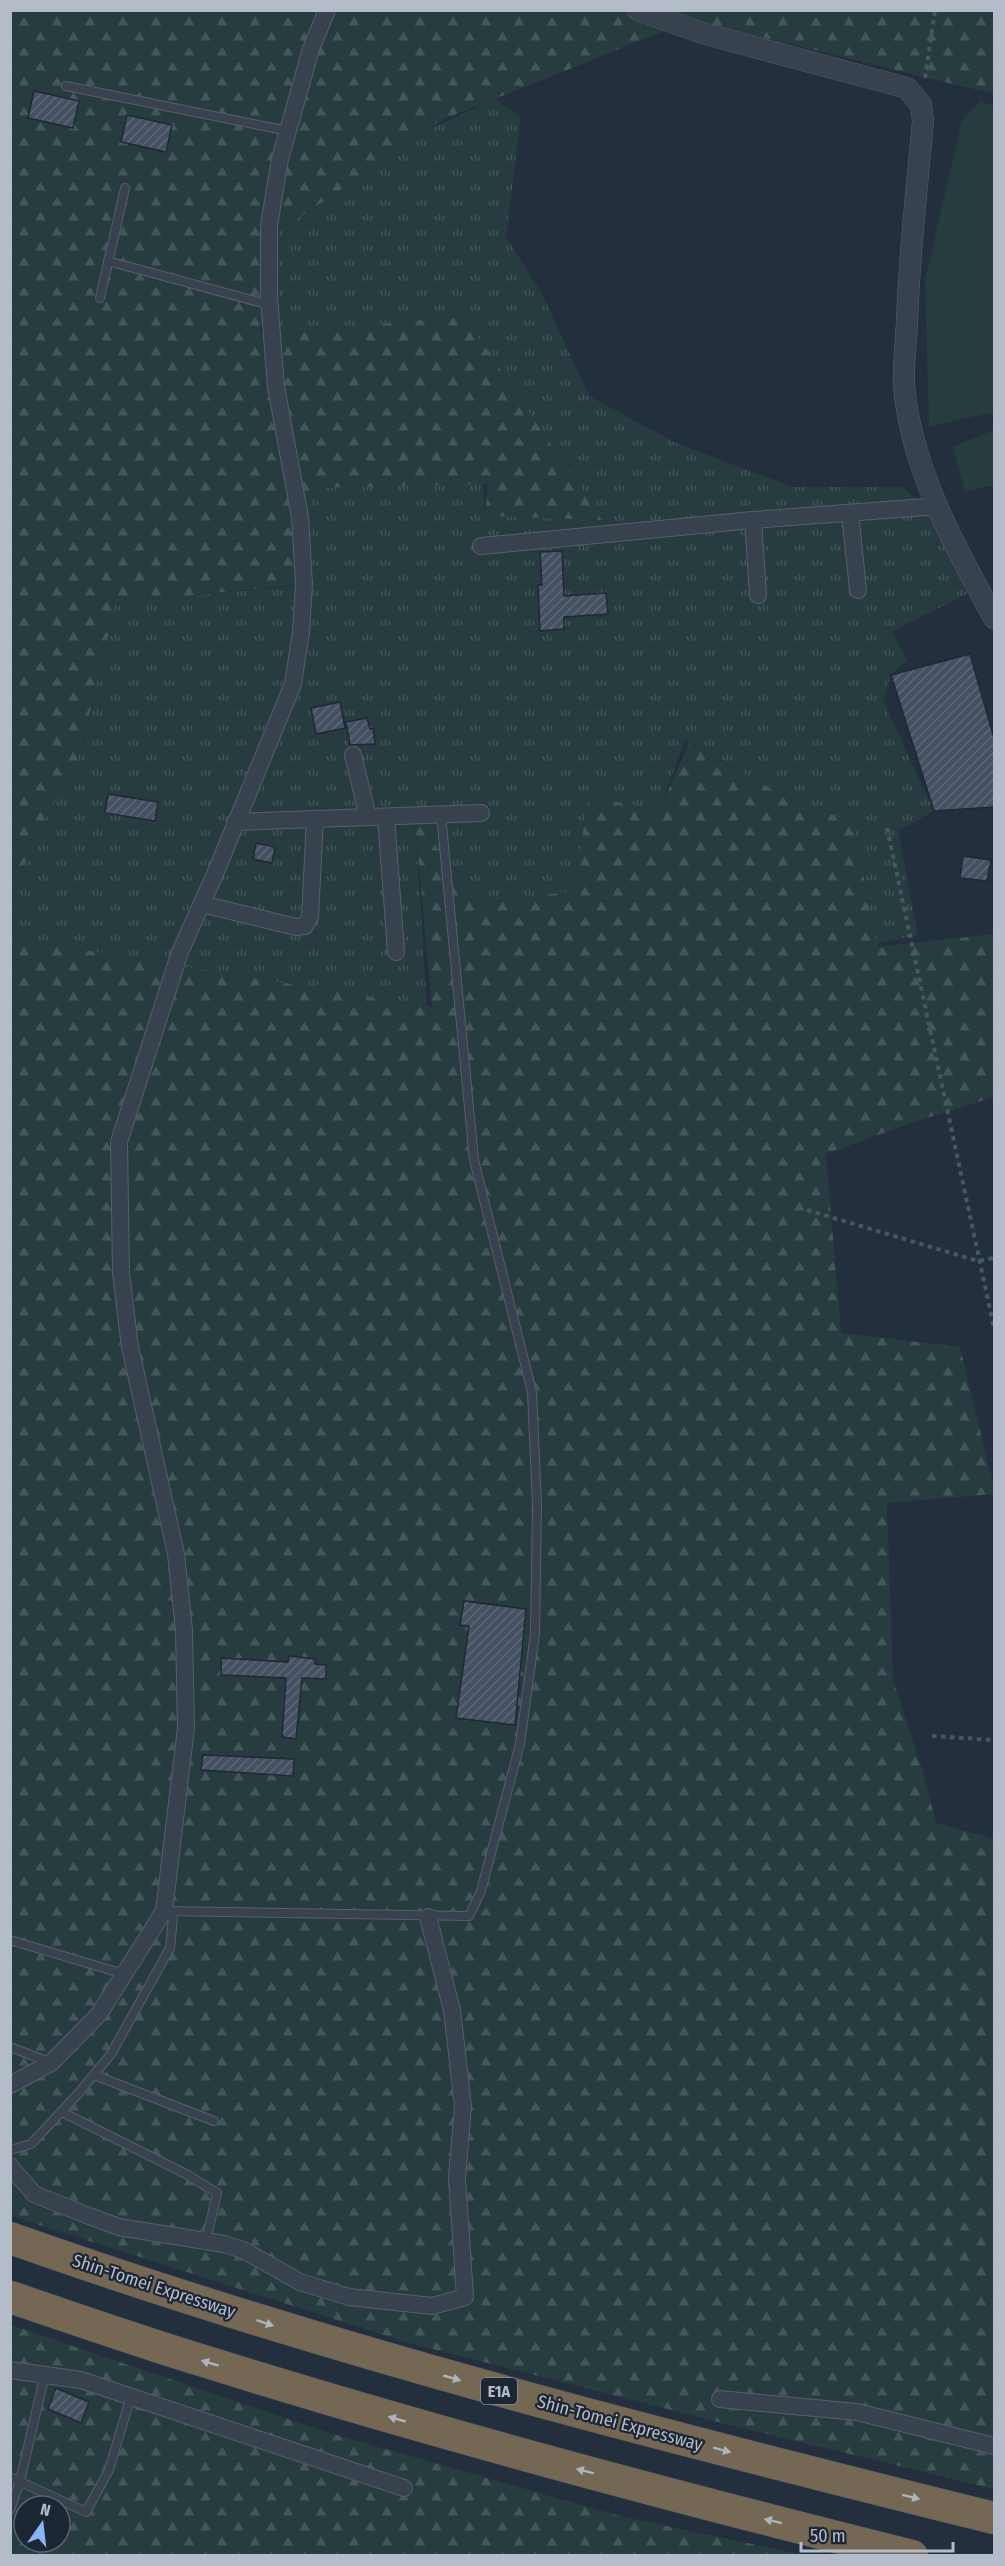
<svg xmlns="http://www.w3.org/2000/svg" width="1005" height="2566" font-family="'Fira Sans Condensed',sans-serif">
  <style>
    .grass { fill: url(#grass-tufts) }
    .forest { fill: url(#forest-firs); fill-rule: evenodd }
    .green { fill: #263c3f }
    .building { fill: url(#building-hatch); stroke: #1f2835; stroke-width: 1.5 }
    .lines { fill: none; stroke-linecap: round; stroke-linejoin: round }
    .service-casing { stroke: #565f6c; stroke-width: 10 }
    .minor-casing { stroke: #565f6c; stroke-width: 18 }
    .tertiary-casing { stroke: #565f6c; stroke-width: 22 }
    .motorway-casing { stroke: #434c59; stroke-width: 33 }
    .path { stroke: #44595c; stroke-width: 4; stroke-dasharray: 4.5 4.5; stroke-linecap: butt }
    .service { stroke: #38414e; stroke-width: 8 }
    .minor { stroke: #38414e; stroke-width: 16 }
    .tertiary { stroke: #38414e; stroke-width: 21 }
    .motorway { stroke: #746855; stroke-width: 32 }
    .oneway { fill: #aeb4bd }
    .labels { text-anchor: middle; stroke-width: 4.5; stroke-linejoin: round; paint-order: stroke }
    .shield { fill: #1d2633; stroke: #878f9c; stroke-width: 1.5 }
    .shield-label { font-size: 16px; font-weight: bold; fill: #b4bcc9 }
    .street-label { font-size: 18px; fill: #b4bcc9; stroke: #1d2633 }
  </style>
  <defs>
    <pattern id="grass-tufts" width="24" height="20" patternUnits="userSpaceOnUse" patternTransform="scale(1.5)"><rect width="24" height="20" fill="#263c3f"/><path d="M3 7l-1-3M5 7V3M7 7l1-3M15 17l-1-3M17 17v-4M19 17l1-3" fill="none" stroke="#435659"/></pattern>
    <pattern id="forest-firs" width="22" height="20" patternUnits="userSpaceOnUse" patternTransform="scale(1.5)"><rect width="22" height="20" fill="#263c3f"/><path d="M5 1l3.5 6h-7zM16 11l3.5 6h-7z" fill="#435659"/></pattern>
    <pattern id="building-hatch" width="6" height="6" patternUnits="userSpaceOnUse" patternTransform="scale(1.5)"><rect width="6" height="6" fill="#455162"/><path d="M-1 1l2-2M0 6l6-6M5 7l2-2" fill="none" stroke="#5d6877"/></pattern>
  </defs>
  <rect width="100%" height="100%" fill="#242f3e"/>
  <polygon class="grass" points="495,99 521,117 506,237 541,292 589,396 676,443 792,487 901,487 933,511 967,594 892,631 907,660 891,675 883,701 934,811 898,831 918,935 871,945 853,822 785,797 685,740 659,811 589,796 574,891 471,904 415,818 427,1007 11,938 10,889 83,743 115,603 293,586 312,488 483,484 485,516 602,520 267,332 264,241 424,132"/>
  <g class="forest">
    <polygon points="11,11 994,11 994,94 692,20 442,120 265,241 270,305 259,333 465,317 602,520 485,516 488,484 312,488 304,584 116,603 81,749 11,890"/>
    <polygon points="689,743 785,797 853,822 877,947 994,934 994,1097 914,1122 826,1154 841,1333 960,1347 994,1489 994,1494 887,1503 893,1680 923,1772 936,1823 994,1839 994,2489 730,2425 406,2342 11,2216 10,938 432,1007 414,810 471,904 573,891 589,796 659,811"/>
    <path d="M11,2325l315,107 298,85 180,38 -793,1zM24,2506h36v36h-36z"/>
  </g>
  <g class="green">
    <polygon points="980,101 994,106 994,412 929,427 925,281 962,120"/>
    <polygon points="994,430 994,485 965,492 953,447"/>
  </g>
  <g class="building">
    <polygon points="34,91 79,101 73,128 28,118"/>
    <polygon points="127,115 172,125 166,152 121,142"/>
    <polygon points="562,551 564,596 606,593 608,614 564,617 564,629 540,631 538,585 542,585 540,552"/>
    <polygon points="970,654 994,738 994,807 934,811 891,675"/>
    <polygon points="340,702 345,728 316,734 311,708"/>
    <polygon points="367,718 370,729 373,728 375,744 350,745 346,722"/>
    <polygon points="108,794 158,802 155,821 105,813"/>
    <polygon points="256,843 275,847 272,863 253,859"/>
    <polygon points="963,856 991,860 987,881 960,878"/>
    <polygon points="464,1601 526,1609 515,1725 456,1718 469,1626 460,1625"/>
    <polygon points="289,1656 315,1659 315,1664 326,1665 326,1679 302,1678 296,1739 282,1737 286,1678 221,1675 221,1658 288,1662"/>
    <polygon points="203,1755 294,1759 293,1776 201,1770"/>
    <polygon points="56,2388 89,2402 81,2423 48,2409"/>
  </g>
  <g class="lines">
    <defs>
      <g id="service">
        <polyline points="66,86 288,131"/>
        <polyline points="108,261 270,305"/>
        <polyline points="100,298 125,188"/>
        <polyline points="164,1911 469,1916 481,1891 520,1744 535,1634 537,1505 532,1392 474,1160 441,814"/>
        <polyline points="10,1940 124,1974"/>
        <polyline points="10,2047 49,2062"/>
        <polyline points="94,2075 214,2121"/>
        <polyline points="62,2112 186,2174 217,2193 206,2241"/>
        <polyline points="10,2150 31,2144 77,2095 111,2054 170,1948 173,1917 164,1911"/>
        <polyline points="10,2477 86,2512 109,2470 131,2396"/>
        <polyline points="10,2510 20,2481 45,2374"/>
      </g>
      <g id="minor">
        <polyline points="850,513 858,590"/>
        <polyline points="753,520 758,595"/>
        <polyline points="481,546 753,520 939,506"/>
        <polyline points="353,755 368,817"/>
        <polyline points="386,817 396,952"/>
        <polyline points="235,822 481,813"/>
        <polyline points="202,904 296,927 305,926 310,916 315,819"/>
        <polyline points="10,2085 51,2063 99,2014 164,1911 186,1728 184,1630 176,1554 130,1347 121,1273 119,1142 180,952 215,874 293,684 301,632 304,584 300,517 276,387 269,297 269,225 280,159 311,49 327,10"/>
        <polyline points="10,2166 34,2194 89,2216 119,2227 224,2244 243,2250 300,2282 349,2297 432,2306 465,2297 457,2178 463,2106 452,2010 428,1917"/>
        <polyline points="10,2370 81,2380 404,2488"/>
        <polyline points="720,2399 857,2412 994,2446"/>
      </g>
      <path id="tertiary" d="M638,10l64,23 205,55 14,17 2,16c-6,67 -14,134 -16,201 -1,20 -4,43 -3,64 7,82 51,161 90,232"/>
      <g id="motorway">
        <path d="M10,2238c322,114 653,198 984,280"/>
        <path d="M10,2297c66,22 131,45 197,65 233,73 468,135 705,194"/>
      </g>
    </defs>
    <use href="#service" class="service-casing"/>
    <use href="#minor" class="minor-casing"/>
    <use href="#tertiary" class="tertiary-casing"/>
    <use href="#motorway" class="motorway-casing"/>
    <g class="path">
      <polyline points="925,78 935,10"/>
      <polyline points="887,828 994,1328"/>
      <polyline points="807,1210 978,1261 994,1258"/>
      <polyline points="932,1736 994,1740"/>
    </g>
    <use href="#service" class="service"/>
    <use href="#minor" class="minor"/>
    <use href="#tertiary" class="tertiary"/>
    <use href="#motorway" class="motorway"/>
  </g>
  <defs><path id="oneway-solid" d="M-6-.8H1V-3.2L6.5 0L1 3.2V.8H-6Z" transform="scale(1.5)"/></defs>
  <g class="oneway">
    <use href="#oneway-solid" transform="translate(265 2323) rotate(18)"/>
    <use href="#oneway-solid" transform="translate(210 2363) rotate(-163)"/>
    <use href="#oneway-solid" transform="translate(452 2378) rotate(16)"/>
    <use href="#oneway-solid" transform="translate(397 2419) rotate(-164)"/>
    <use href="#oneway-solid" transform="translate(722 2450) rotate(15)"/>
    <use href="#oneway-solid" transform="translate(585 2471) rotate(-165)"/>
    <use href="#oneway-solid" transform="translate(911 2497) rotate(14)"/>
    <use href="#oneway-solid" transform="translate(773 2521) rotate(-166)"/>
  </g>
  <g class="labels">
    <rect class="shield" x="481" y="2378" width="36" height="26" rx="4.5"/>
    <g class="shield-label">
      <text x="499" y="2397">E1A</text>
    </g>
    <g class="street-label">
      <text transform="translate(154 2286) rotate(18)" y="6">Shin-Tomei Expressway</text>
      <text transform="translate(620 2423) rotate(15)" y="6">Shin-Tomei Expressway</text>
    </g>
  </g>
  <rect width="1005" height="2566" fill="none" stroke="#b4bcc9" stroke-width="24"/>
  <g transform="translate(42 2524) rotate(14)"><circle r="28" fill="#1d2633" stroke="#59626f" stroke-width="1.5"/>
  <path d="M0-4.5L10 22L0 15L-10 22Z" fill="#8ab4f8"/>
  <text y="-9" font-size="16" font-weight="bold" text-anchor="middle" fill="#b4bcc9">N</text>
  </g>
  <path d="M801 2542v9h152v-9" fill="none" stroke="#b4bcc9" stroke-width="3"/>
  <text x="810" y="2542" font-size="18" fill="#b4bcc9" stroke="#1d2633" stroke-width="4.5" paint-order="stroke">50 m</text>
</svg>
